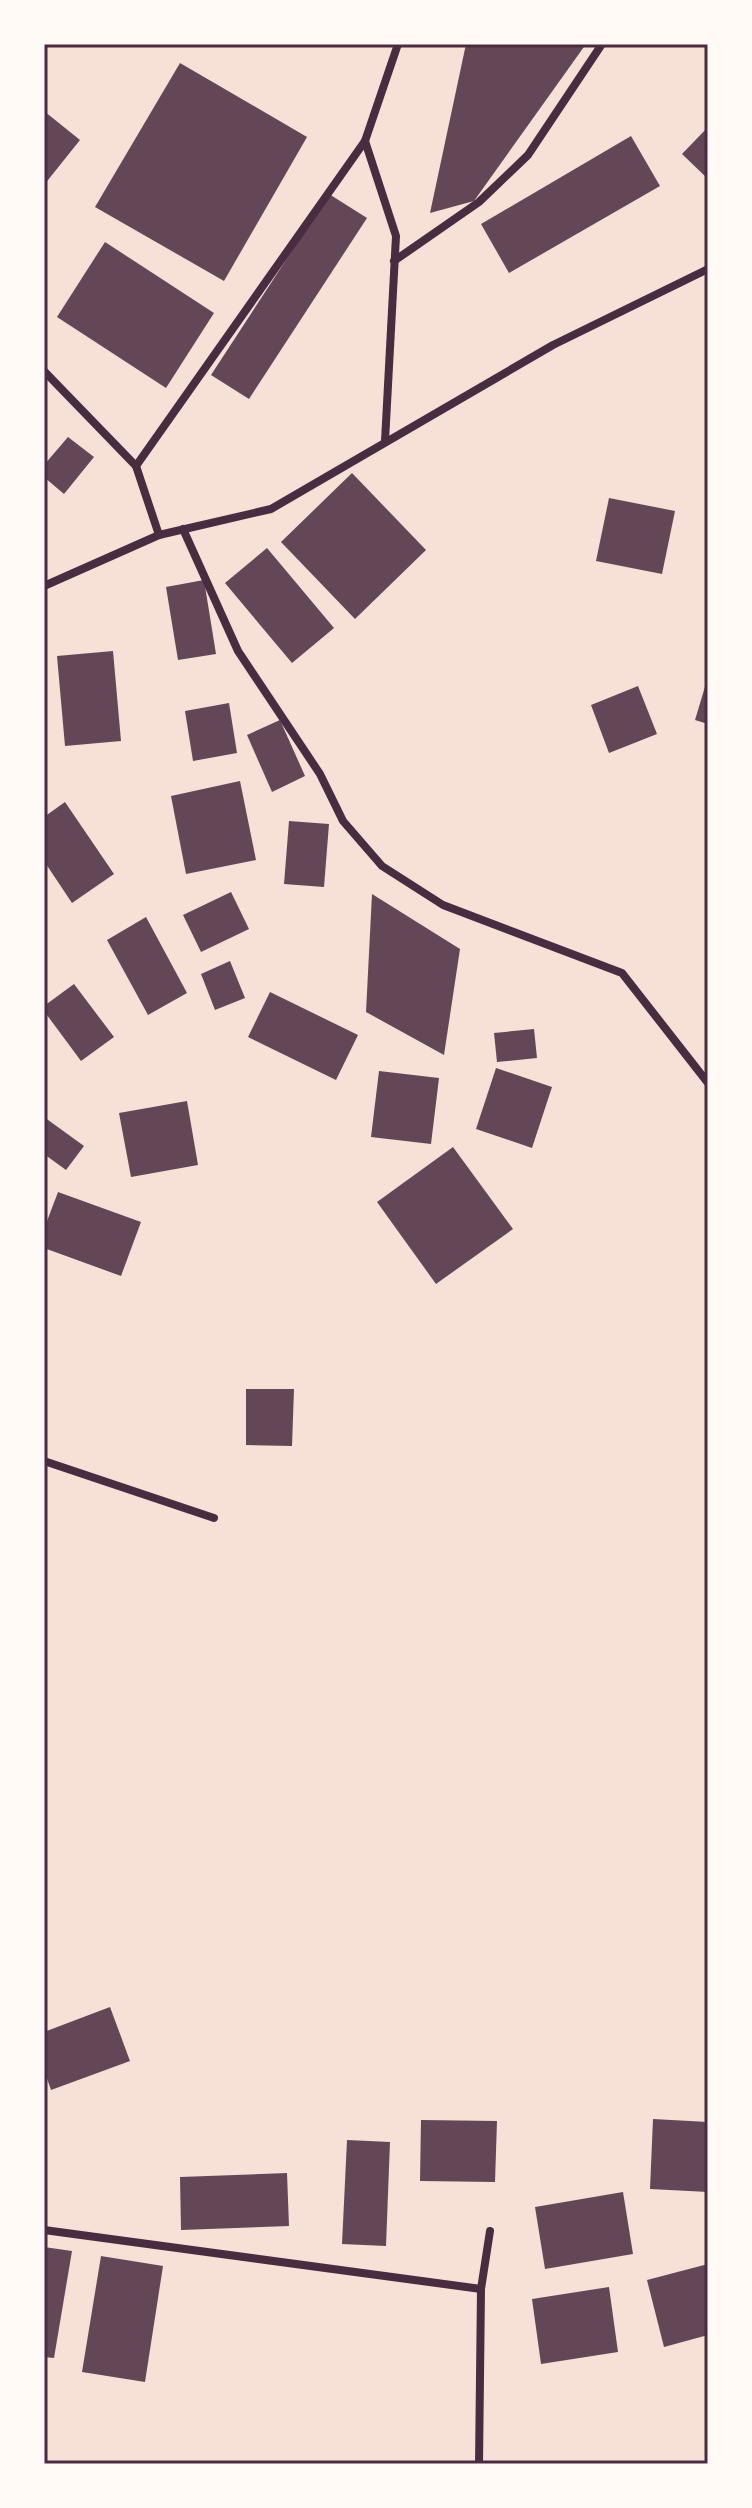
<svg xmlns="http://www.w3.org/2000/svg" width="752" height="2508" font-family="Figtree,sans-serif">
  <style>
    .building { fill: #644757 }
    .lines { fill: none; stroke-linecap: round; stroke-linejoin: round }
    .minor { stroke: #4a2c40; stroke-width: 8 }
    .neatline { fill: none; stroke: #4a2c40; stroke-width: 3 }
  </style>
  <rect width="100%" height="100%" fill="#f7e1d7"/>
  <g class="building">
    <polygon points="466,44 586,44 474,201 430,213"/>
    <polygon points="180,63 307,137 224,281 95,207"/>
    <polygon points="44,111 80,140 44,185"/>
    <polygon points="708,127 708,179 682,154"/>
    <polygon points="631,136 660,186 509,273 481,224"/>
    <polygon points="329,194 367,218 249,399 211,375"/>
    <polygon points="105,242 214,313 166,388 57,317"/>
    <polygon points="68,437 94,457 64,494 44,477 44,465"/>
    <polygon points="352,473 426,550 355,619 281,542"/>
    <polygon points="609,498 675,511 662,574 596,561"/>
    <polygon points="267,548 334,628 292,663 225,583"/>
    <polygon points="204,580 216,654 178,660 166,587"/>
    <polygon points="113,651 121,741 65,746 57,656"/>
    <polygon points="707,680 708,680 708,724 695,720"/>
    <polygon points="638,686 657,734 609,753 591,705"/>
    <polygon points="229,703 237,753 193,761 185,711"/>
    <polygon points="280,720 305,776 272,792 247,735"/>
    <polygon points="240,781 256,860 186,874 171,796"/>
    <polygon points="65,802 114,874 72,903 44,861 44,817"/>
    <polygon points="289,821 329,824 324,887 284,884"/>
    <polygon points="231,892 249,929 201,952 183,915"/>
    <polygon points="372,894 460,949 444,1055 366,1012"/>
    <polygon points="146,917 187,993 148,1015 107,940"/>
    <polygon points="230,961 245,998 215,1010 201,974"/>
    <polygon points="74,984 114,1037 81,1061 44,1011 44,1006"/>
    <polygon points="270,992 358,1035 336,1080 248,1037"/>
    <polygon points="534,1029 537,1058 497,1062 494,1033"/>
    <polygon points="496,1068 552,1087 532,1148 476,1129"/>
    <polygon points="379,1071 439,1078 431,1144 371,1137"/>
    <polygon points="187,1101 198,1165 131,1177 119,1113"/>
    <polygon points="44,1117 84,1146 66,1170 44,1154"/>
    <polygon points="453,1147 513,1229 436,1284 377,1202"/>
    <polygon points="58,1192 141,1222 121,1276 44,1248 44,1229"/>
    <polygon points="246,1389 294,1389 292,1446 246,1445"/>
    <polygon points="110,2007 130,2061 51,2090 44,2070 44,2032"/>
    <polygon points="653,2119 708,2122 708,2192 650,2189"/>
    <polygon points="421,2120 497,2121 495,2182 420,2181"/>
    <polygon points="347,2140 390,2142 386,2246 342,2244"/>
    <polygon points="287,2173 289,2226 181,2230 180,2177"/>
    <polygon points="623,2192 633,2254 545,2269 535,2207"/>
    <polygon points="44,2247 72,2251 54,2358 44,2357"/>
    <polygon points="101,2256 163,2266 145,2382 82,2372"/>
    <polygon points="708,2264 708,2335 664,2347 647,2280"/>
    <polygon points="609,2287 618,2352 541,2364 532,2299"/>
  </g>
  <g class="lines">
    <g class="minor">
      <polyline points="365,141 396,236 385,441"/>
      <polyline points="394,261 479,202 528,155 602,44"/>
      <polyline points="44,371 136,466 159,535"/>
      <polyline points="136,466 365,141 398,44"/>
      <polyline points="183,529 238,651 320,774 343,821 382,866 443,905 622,973 708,1083"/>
      <polyline points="44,586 159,535 271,509 553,345 708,269"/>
      <polyline points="44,1461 214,1518"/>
      <polyline points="44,2230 481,2289"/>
      <polyline points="479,2464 481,2289 490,2231"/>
    </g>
  </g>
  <rect width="752" height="2508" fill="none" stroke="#fffaf5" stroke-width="92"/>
  <rect x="46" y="46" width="660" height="2416" class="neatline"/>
</svg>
